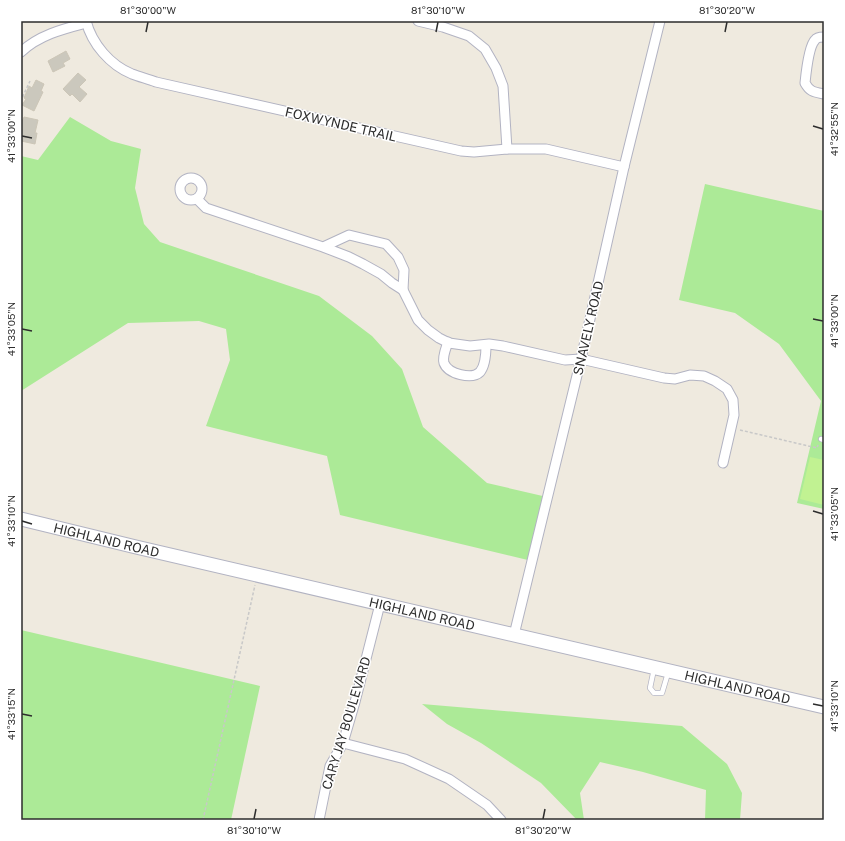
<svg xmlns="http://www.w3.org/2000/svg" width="845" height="841" font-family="'Public Sans',sans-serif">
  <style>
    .green { fill: #acea97 }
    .pitch { fill: #c1f292 }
    .building { fill: #cbc8bd; stroke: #ccc6b7 }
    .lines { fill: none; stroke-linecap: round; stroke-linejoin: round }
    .lane-casing { stroke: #b2b3c2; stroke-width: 6 }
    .street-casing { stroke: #b2b3c2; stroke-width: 11 }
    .secondary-casing { stroke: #b2b3c2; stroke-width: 15 }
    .path { stroke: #c8c8c8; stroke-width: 1.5; stroke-dasharray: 3 2; stroke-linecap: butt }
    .lane { stroke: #fff; stroke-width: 4.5 }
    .street { stroke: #fff; stroke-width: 9 }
    .secondary { stroke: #fff; stroke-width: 13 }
    .ticks { fill: none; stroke: #2d2d2d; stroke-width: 1.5 }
    .labels { text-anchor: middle; stroke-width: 3; stroke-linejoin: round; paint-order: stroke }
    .street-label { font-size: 13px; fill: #2d2d2d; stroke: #fff }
    .neatline { fill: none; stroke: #2d2d2d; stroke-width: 1.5 }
    .ticks-label { font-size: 10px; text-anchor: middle; fill: #2d2d2d }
  </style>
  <rect width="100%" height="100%" fill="#efeadf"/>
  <g class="green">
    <polygon points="70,117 111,141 141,149 135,188 144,224 160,242 319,296 372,336 402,369 423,427 487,483 547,497 532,561 340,515 327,456 206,426 230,360 226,329 199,321 128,323 21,391 21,156 38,160"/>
    <polygon points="705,184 824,211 824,509 797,503 821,401 779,344 735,313 679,300"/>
    <polygon points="21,630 260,686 231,820 21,820"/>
    <polygon points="422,704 682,726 727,764 742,793 740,820 705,820 706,790 643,772 600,762 580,793 584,820 577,820 541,783 481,743 447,724"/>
  </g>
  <polygon class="pitch" points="810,457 824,460 824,505 800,499"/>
  <g class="building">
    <polygon points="66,51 70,59 63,63 65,66 53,72 48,61"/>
    <polygon points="78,73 86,80 79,87 87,94 80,102 72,94 70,96 63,89"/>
    <polygon points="36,80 44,84 41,91 43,92 34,111 22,105 26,99 24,98 29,86 32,88"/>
    <polygon points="24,117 38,120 35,133 37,133 35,144 21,141 22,136 21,136 22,129 21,128 21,120 23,120"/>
  </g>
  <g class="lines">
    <defs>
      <g id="lane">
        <polyline points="821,439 824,440"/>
        <polyline points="654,669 650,688 654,693 662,693 668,673"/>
      </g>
      <g id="street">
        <path d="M86,21c6,23 24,44 46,53 8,3 16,5 24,8l305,69 13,1 33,-3h39l78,18"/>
        <polyline points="418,21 443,27 469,36 485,49 496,68 503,86 507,149"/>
        <path d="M824,37c-3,0 -7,0 -9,3 -6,6 -9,33 -10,43 5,9 9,9 19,11"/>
        <path d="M21,52c18,-17 42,-23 65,-29"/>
        <circle cx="191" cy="189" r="11"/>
        <polyline points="197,199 206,208 323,247 349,257 363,264 381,274 392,283 403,290 404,270 398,257 386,244 349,235 323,247"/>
        <polyline points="403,290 418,320 428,330 439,338 449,343 470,346 489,344 503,346 565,360 581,359 664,378 675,379 690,375 704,376 715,381 727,389 733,400 734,415 723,463"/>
        <path d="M448,342c-2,6 -6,15 -4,21 4,11 28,17 36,9 5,-6 6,-20 6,-27"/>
        <polyline points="514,635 581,359 624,167 660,21"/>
        <polyline points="343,743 405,759 449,779 487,805 501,820"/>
        <polyline points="319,820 330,766 343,743 355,702 380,604"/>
      </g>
      <g id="secondary">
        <path id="s1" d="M21,519l115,28 688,160"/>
      </g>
    </defs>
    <use href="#lane" class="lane-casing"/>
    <use href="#street" class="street-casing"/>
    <use href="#secondary" class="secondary-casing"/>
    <g class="path">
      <polyline points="24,96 23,96 30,81"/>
      <polyline points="740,430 817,448 818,445"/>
      <polyline points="203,820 255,585"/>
    </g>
    <use href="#lane" class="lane"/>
    <use href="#street" class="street"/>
    <use href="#secondary" class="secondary"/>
  </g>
  <path class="ticks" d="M146,32l2,-10M436,32l2,-10M725,32l2,-10M813,126l10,3M22,136l10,2M813,319l10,2M22,329l10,2M813,511l10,3M22,521l10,3M813,704l10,2M22,714l10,2M254,819l2,-10M543,819l2,-10"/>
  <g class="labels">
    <g class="street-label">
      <text transform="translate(341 124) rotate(13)" y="5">FOXWYNDE TRAIL</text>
      <text transform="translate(588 328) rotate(-77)" y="5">SNAVELY ROAD</text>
      <text dy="5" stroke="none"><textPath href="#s1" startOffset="88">HIGHLAND ROAD</textPath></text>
      <text dy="5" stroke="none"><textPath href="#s1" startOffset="412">HIGHLAND ROAD</textPath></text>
      <text dy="5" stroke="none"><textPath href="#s1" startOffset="736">HIGHLAND ROAD</textPath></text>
      <text transform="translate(346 723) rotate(-73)" y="5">CARY JAY BOULEVARD</text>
    </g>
  </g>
  <rect width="845" height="841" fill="none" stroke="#ffffff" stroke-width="44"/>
  <rect x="22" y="22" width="801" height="797" class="neatline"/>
  <g class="ticks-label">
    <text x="148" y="14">81°30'00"W</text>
    <text x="438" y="14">81°30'10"W</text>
    <text x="727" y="14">81°30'20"W</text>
    <text transform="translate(834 129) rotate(-90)" y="4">41°32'55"N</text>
    <text transform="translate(11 136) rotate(-90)" y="4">41°33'00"N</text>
    <text transform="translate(834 321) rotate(-90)" y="4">41°33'00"N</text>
    <text transform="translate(11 329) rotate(-90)" y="4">41°33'05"N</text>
    <text transform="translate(834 514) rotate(-90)" y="4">41°33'05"N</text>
    <text transform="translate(11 521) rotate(-90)" y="4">41°33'10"N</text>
    <text transform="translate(834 706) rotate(-90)" y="4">41°33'10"N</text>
    <text transform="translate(11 714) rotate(-90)" y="4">41°33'15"N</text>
    <text x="254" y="834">81°30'10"W</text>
    <text x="543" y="834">81°30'20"W</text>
  </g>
</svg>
